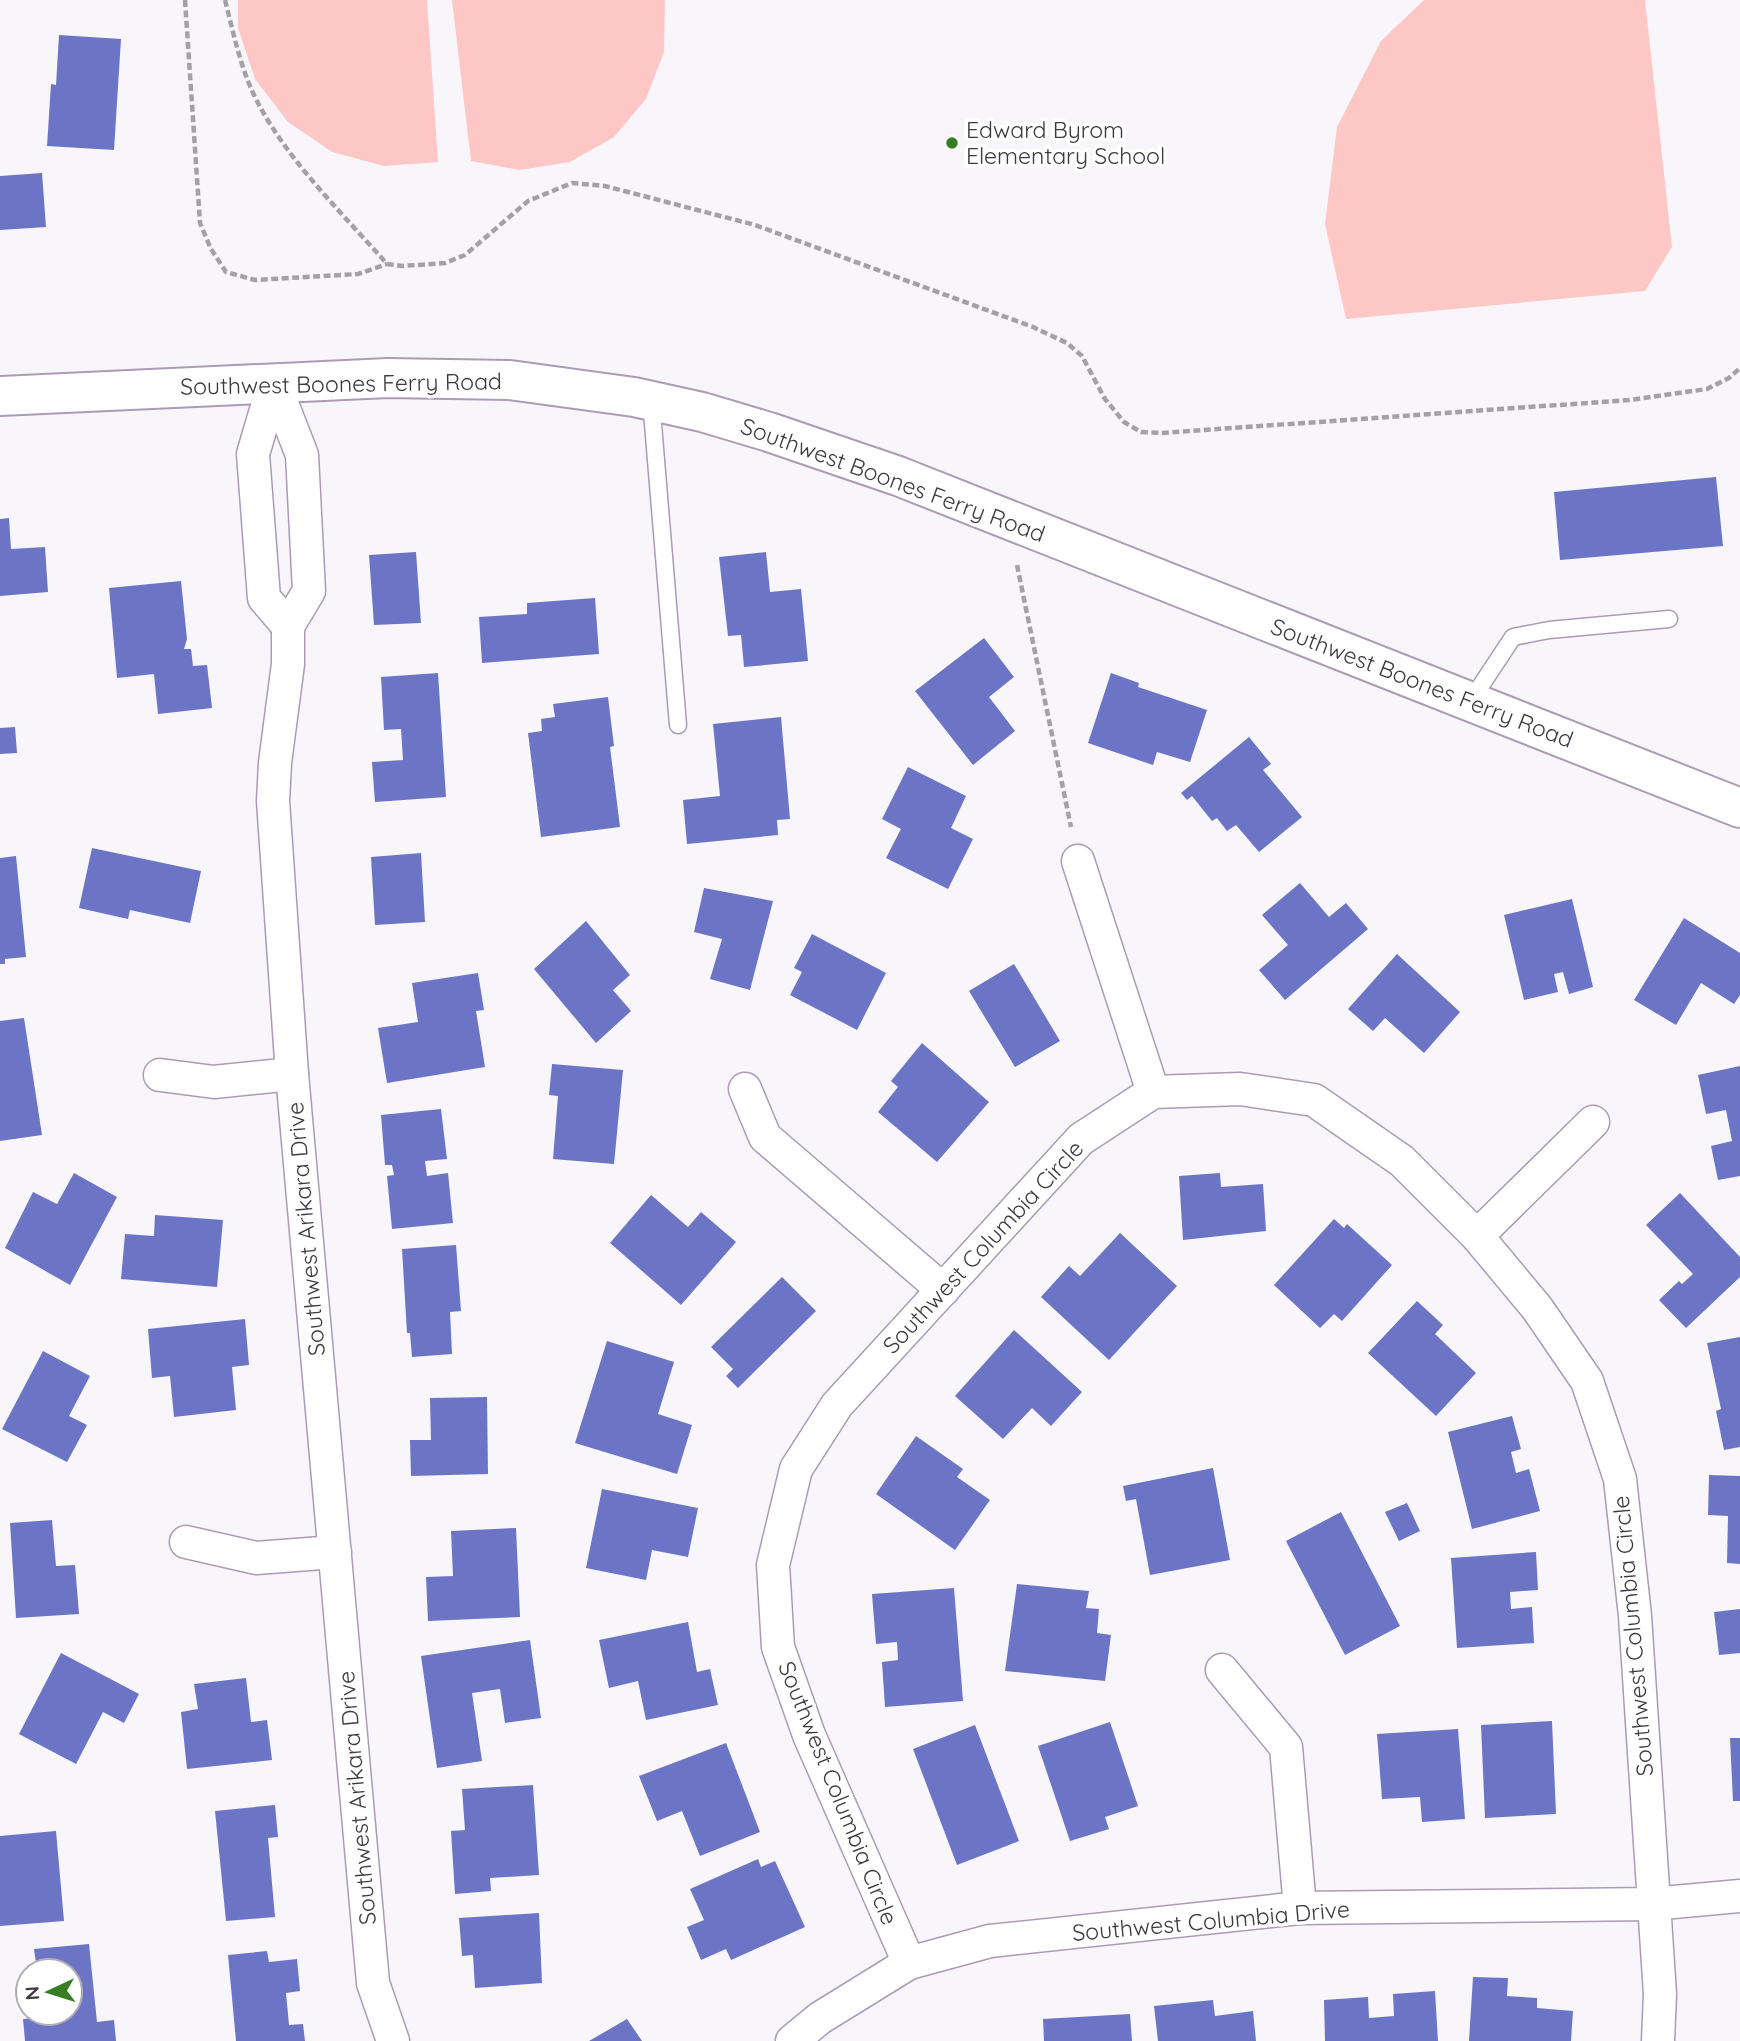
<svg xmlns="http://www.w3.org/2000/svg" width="1740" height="2041" font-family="Quicksand,sans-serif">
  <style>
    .park { fill: #fdc7c5 }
    .building { fill: #6c74c5 }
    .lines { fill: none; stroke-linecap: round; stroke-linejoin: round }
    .service-casing { stroke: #ab9bb6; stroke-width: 19 }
    .minor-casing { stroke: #ab9bb6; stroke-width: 35 }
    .secondary-casing { stroke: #ab9bb6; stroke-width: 42 }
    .path { stroke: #a4a0a7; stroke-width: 4.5; stroke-dasharray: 7 3.5; stroke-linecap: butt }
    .service { stroke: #fff; stroke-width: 16 }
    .minor { stroke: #fff; stroke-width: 32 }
    .secondary { stroke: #fff; stroke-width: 38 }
    .poi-dot { fill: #377d21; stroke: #fff; stroke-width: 2.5 }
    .labels { text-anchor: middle; stroke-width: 7; stroke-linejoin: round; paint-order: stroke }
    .poi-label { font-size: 23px; fill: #3f3843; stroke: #fff; text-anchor: start }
    .street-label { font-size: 23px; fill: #3f3843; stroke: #fff }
  </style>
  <rect width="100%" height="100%" fill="#f9f6fb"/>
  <g class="park">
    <polygon points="238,0 427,0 438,162 384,166 332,152 288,122 255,79 238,28"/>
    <polygon points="452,0 665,0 664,52 646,99 614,137 570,162 520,170 471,161"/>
    <polygon points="1424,0 1645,0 1672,247 1645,291 1346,319 1325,224 1337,127 1381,41"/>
  </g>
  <g class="building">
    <polygon points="59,35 121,39 114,150 47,146 51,84 56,85"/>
    <polygon points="42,173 46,227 0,230 0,176"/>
    <polygon points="1716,477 1723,546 1560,560 1554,492"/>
    <polygon points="9,518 11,549 45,547 48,592 0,596 0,519"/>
    <polygon points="416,552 421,623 374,625 369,555"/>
    <polygon points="766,552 770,592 801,589 808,661 744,667 741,635 728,636 719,557"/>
    <polygon points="181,581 187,639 184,649 191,649 193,666 207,665 212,708 158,714 154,674 117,678 109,588"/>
    <polygon points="595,598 599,654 482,663 479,617 527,614 527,603"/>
    <polygon points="984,638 1014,677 989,697 1015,731 973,765 915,691"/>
    <polygon points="438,673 446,797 375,802 372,762 403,760 401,729 384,730 381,677"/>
    <polygon points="1111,673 1139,683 1138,687 1207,710 1190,762 1157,752 1153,765 1088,743"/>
    <polygon points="608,697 614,746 610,747 620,827 541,837 528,733 542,731 541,719 555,717 553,704"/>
    <polygon points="781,717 790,819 777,820 778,835 687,844 683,800 720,796 713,724"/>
    <polygon points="15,727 17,753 0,754 0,728"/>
    <polygon points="1249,737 1271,764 1263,770 1302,817 1259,852 1236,825 1227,831 1217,818 1212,821 1192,796 1187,800 1181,793"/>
    <polygon points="908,767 966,796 951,828 973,839 948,889 886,858 901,829 882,819"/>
    <polygon points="92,848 201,871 190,923 130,910 128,919 79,908"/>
    <polygon points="421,853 425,922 375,925 371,857"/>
    <polygon points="16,856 26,957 5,959 5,964 0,964 0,858"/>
    <polygon points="1300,883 1329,917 1346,903 1368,929 1285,1000 1259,970 1288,945 1262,915"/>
    <polygon points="704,888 773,901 750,990 710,979 722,939 694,932"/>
    <polygon points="1572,899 1593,987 1569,994 1563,972 1554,974 1558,992 1524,1000 1504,915"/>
    <polygon points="1684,918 1740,953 1740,995 1734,1004 1701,983 1676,1025 1634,1000"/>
    <polygon points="586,921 630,975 613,990 631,1011 596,1043 534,969"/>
    <polygon points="812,934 886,973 857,1030 790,995 802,972 794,968"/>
    <polygon points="1397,954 1460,1012 1424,1053 1385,1018 1373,1031 1348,1009"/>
    <polygon points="1014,964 1060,1041 1015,1067 969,991"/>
    <polygon points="478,973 484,1010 476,1011 485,1067 387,1083 378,1028 418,1022 412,983"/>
    <polygon points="24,1018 42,1135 0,1141 0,1021"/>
    <polygon points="922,1043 989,1102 937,1162 878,1112 898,1087 891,1081"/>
    <polygon points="552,1064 623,1070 614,1164 553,1159 558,1096 549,1095"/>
    <polygon points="1740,1066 1740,1176 1718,1180 1711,1146 1732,1141 1726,1110 1706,1114 1698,1075"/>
    <polygon points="441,1109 447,1159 425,1161 427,1176 448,1173 453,1223 392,1229 387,1176 394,1175 392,1165 385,1165 381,1115"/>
    <polygon points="74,1173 117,1197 70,1285 5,1248 33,1192 57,1204"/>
    <polygon points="1220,1173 1221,1187 1263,1184 1266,1231 1183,1240 1179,1176"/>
    <polygon points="1680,1193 1740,1257 1740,1277 1686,1328 1659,1300 1679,1281 1682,1284 1693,1274 1646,1225"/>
    <polygon points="651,1195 688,1227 701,1212 736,1242 681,1305 610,1243"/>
    <polygon points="155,1215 223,1220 217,1287 121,1279 125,1234 154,1236"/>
    <polygon points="1334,1219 1344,1228 1347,1224 1392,1265 1342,1321 1334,1314 1320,1328 1274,1285"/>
    <polygon points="1120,1233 1177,1286 1109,1360 1041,1297 1069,1266 1080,1276"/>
    <polygon points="456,1245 461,1311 450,1312 452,1354 412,1357 410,1333 407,1333 402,1249"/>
    <polygon points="782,1277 816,1311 738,1388 726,1376 733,1369 711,1347"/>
    <polygon points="1417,1301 1443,1325 1435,1334 1476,1373 1436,1416 1368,1353"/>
    <polygon points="245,1319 249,1365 232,1367 236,1410 174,1417 170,1376 152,1378 148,1329"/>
    <polygon points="1014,1330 1082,1392 1051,1426 1032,1408 1003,1439 955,1396"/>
    <polygon points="1740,1337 1740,1447 1724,1450 1716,1411 1721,1409 1707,1343"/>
    <polygon points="607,1341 674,1362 658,1414 692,1425 677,1474 575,1443"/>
    <polygon points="43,1351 90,1376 69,1416 87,1425 67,1462 2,1429"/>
    <polygon points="487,1397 488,1474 411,1476 410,1440 431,1440 430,1398"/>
    <polygon points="1512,1416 1521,1449 1511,1452 1516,1473 1529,1469 1540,1511 1472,1529 1448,1432"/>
    <polygon points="916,1436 963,1469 957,1477 990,1500 955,1550 876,1494"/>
    <polygon points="1213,1468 1230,1560 1150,1575 1136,1499 1126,1501 1123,1486"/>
    <polygon points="1709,1475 1740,1476 1740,1564 1727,1563 1728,1516 1708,1515"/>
    <polygon points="602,1489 698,1508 688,1557 652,1550 646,1580 586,1568"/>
    <polygon points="1407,1503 1420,1531 1399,1541 1385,1512"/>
    <polygon points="1341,1512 1400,1626 1345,1655 1286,1541"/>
    <polygon points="52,1520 56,1566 75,1565 79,1614 16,1618 10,1523"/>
    <polygon points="516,1528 520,1617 428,1621 426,1577 453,1576 451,1531"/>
    <polygon points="1536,1552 1538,1590 1510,1592 1511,1609 1532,1607 1534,1643 1457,1648 1451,1558"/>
    <polygon points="1017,1584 1089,1591 1086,1608 1099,1609 1097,1633 1111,1635 1105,1681 1005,1671"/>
    <polygon points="954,1588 963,1701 885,1707 882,1662 898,1660 897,1642 876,1644 872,1594"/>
    <polygon points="1740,1609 1740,1653 1719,1655 1714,1612"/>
    <polygon points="688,1622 697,1672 710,1669 718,1705 646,1720 638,1681 609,1688 599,1640"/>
    <polygon points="530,1640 541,1718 505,1723 500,1689 472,1693 482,1761 437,1768 421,1656"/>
    <polygon points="61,1653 139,1694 124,1723 103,1712 76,1764 19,1734"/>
    <polygon points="246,1678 251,1722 267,1720 272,1760 187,1769 181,1712 198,1709 194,1684"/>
    <polygon points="1552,1721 1556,1814 1485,1818 1481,1725"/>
    <polygon points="1110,1722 1138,1806 1105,1817 1109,1829 1070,1841 1038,1746"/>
    <polygon points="975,1725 1019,1841 957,1865 913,1749"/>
    <polygon points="1458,1729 1465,1819 1422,1822 1420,1797 1382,1799 1377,1734"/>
    <polygon points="1730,1738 1740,1738 1740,1801 1733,1801"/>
    <polygon points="726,1743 760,1832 700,1856 682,1811 657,1821 639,1776"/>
    <polygon points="533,1785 539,1875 490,1878 491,1891 455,1894 451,1831 465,1830 462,1789"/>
    <polygon points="275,1805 278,1837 268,1838 275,1917 226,1921 215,1811"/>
    <polygon points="56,1831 64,1921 0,1926 0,1836"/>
    <polygon points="758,1859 761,1867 775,1861 805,1927 731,1960 726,1949 701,1960 687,1927 704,1920 690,1889"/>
    <polygon points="539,1913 542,1983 475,1988 473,1955 462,1956 459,1918"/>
    <polygon points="89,1944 97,2022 114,2020 116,2041 25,2041 23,2019 34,2018 34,2013 70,2013 70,1971 37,1971 34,1949"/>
    <polygon points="267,1951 269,1962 297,1959 300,1991 286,1993 289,2025 303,2024 305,2041 236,2041 228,1955"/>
    <polygon points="1473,1977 1508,1978 1507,1996 1537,1998 1537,2008 1573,2011 1571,2041 1469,2041"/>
    <polygon points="1435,1991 1438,2041 1325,2041 1324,2000 1368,1997 1369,2018 1394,2016 1393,1994"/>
    <polygon points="1213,2000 1215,2016 1253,2011 1256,2041 1158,2041 1154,2006"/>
    <polygon points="1130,2014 1132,2041 1044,2041 1043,2019"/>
    <polygon points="627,2019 642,2041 589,2041"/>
  </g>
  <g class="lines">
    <defs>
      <g id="service">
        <polyline points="651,400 678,725"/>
        <polyline points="1470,702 1513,637 1549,630 1669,619"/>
      </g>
      <g id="minor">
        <polyline points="274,383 302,455 309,591 288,626 288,664 275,763 273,801 292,1074 373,1983 393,2041"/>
        <polyline points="274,383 253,454 264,598 288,626"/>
        <polyline points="1078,861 1153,1092"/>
        <polyline points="160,1075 214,1082 292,1074"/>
        <polyline points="745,1089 765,1137 943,1290"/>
        <polyline points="1477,1236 1593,1122"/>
        <polyline points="186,1542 256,1558 335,1552"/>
        <polyline points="1222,1670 1286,1747 1300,1908"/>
        <polyline points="909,1963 809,1735 778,1647 773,1565 796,1469 837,1405 1081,1139 1153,1092 1240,1089 1314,1100 1402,1161 1477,1236 1537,1308 1587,1381 1620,1479 1635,1616 1660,1994 1658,2041"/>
        <polyline points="792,2041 820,2018 909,1963 990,1941 1300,1908 1652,1904 1740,1896"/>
      </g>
      <polyline id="secondary" points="0,396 388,378 510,380 634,397 702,412 769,432 898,476 1740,808"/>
    </defs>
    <use href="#service" class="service-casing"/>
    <use href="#minor" class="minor-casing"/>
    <use href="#secondary" class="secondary-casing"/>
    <g class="path">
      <polyline points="185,0 200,223 211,249 226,272 255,280 358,274 387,264"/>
      <path d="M225,0c9,35 16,71 33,103 31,59 85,111 129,161l15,2 43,-3 20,-8 63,-54 44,-18 33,3 150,39 278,102 34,16 15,13 23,43 19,23 17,10 21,1 467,-33 78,-11 22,-11 11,-10"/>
      <polyline points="1017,565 1071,827"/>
    </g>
    <use href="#service" class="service"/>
    <use href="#minor" class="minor"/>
    <use href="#secondary" class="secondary"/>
  </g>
  <circle class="poi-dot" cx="952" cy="143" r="7"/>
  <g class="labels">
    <g class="poi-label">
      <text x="966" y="138">Edward Byrom<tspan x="966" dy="26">Elementary School</tspan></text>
    </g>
    <g class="street-label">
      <text transform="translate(341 384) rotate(-1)" y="8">Southwest Boones Ferry Road</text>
      <text transform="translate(893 480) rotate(20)" y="8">Southwest Boones Ferry Road</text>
      <text transform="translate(1422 683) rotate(21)" y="8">Southwest Boones Ferry Road</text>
      <text transform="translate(306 1229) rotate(-95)" y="8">Southwest Arikara Drive</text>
      <text transform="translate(983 1247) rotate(-47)" y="8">Southwest Columbia Circle</text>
      <text transform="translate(1633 1636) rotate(-95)" y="8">Southwest Columbia Circle</text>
      <text transform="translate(838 1793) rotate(68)" y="8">Southwest Columbia Circle</text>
      <text transform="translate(357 1798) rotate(-95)" y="8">Southwest Arikara Drive</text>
      <text transform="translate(1211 1921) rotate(-5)" y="8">Southwest Columbia Drive</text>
    </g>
  </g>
  <g transform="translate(49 1992) rotate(266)"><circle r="33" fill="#ffffff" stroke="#b2afb4" stroke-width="2"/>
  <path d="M0-5L12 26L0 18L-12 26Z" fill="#377d21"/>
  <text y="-10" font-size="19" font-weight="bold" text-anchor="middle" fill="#3f3843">N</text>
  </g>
</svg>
